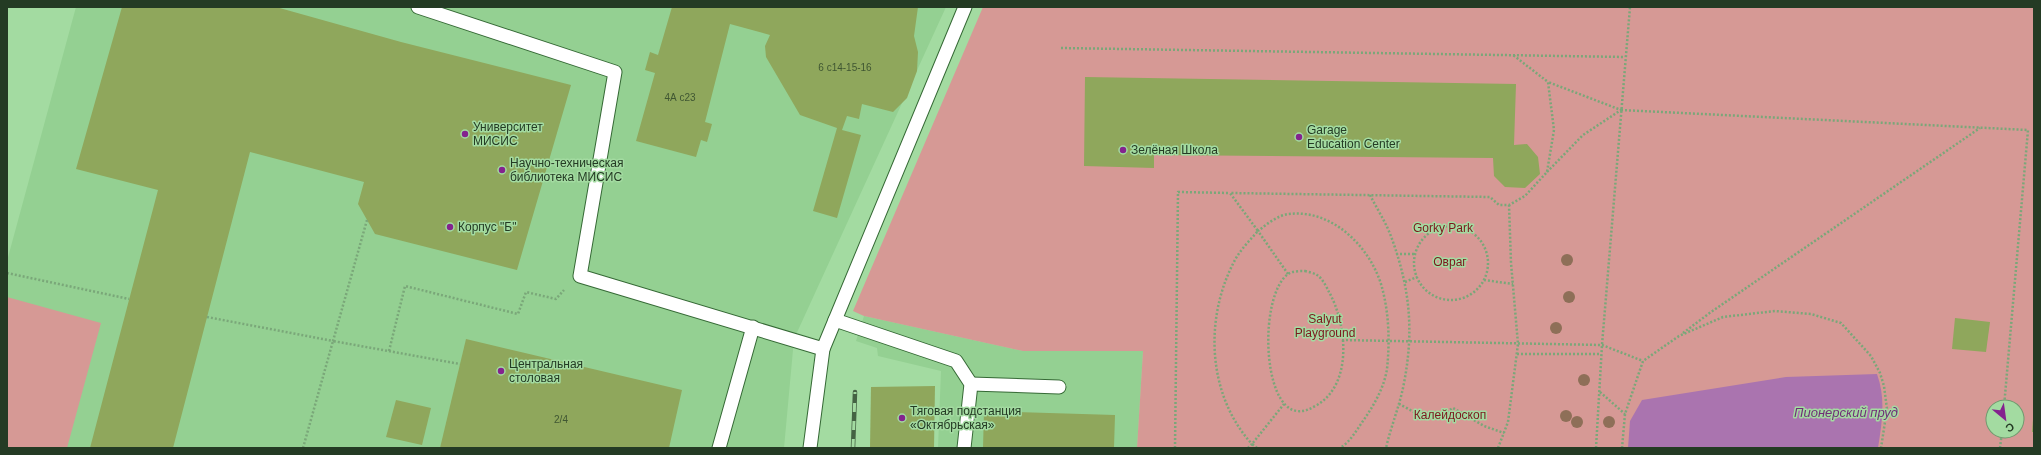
<svg xmlns="http://www.w3.org/2000/svg" width="2041" height="455" font-family="Arial,sans-serif">
  <style>
    .built { fill: #94d092 }
    .green { fill: #d69995; fill-rule: evenodd }
    .water { fill: #aa74af }
    .building { fill: #8fa75c }
    .lines { fill: none; stroke-linecap: round; stroke-linejoin: round }
    .lane-casing { stroke: #356935; stroke-width: 15 }
    .path { stroke: #7aa779; stroke-width: 2.5; stroke-dasharray: 2 2; stroke-linecap: butt }
    .lane { stroke: #fff; stroke-width: 13 }
    .rail-casing { stroke: #446343; stroke-width: 4.5 }
    .rail { stroke: #a3dba1; stroke-width: 3; stroke-dasharray: 9; stroke-linecap: butt }
    .tree { fill: #8e6f58 }
    .poi-dot { fill: #84238e; stroke: #a3dba1; stroke-width: 1.5 }
    .labels { text-anchor: middle; stroke-width: 3; stroke-linejoin: round; paint-order: stroke }
    .number-label { font-size: 10px; fill: #3f5632 }
    .poi-label { font-size: 12px; fill: #243b24; stroke: #a3dba1; text-anchor: start }
    .park-label { font-size: 12px; fill: #7c171d; stroke: #a3dba1 }
    .water-label { font-size: 13px; font-style: italic; fill: #702e77; stroke: #a3dba1 }
  </style>
  <rect width="100%" height="100%" fill="#a3dba1"/>
  <g class="built">
    <polygon points="76,7 946,7 794,339 784,448 7,448 7,261"/>
    <polygon points="864,316 1023,351 1143,351 1137,448 938,448 941,371 878,356 877,348 856,341"/>
  </g>
  <g class="green">
    <path d="M983,7h1051v441h-897l6,-97h-120l-159,-35 -11,-5zM1993,407h24v24h-24z"/>
    <polygon points="7,297 101,323 67,448 7,448"/>
  </g>
  <path class="water" d="M1877,374c9,25 5,48 1,74h-250l2,-27 12,-21 144,-23z"/>
  <g class="building">
    <polygon points="122,7 276,7 401,42 571,85 517,270 375,234 358,204 364,182 250,152 173,448 90,448 158,190 76,169"/>
    <polygon points="672,7 918,7 914,36 918,52 917,71 907,98 893,112 862,104 859,119 847,116 842,130 861,135 837,218 813,211 837,128 800,115 766,57 765,46 770,35 730,24 705,122 712,124 707,142 701,140 696,157 636,141 655,73 645,70 650,52 658,55"/>
    <polygon points="1085,77 1516,84 1514,145 1527,144 1538,157 1540,174 1525,188 1505,187 1494,176 1493,158 1154,155 1154,168 1084,166"/>
    <polygon points="1955,318 1990,322 1986,352 1952,349"/>
    <polygon points="466,339 682,390 669,448 440,448"/>
    <polygon points="935,386 934,448 870,448 871,387"/>
    <polygon points="396,400 431,408 422,445 386,437"/>
    <polygon points="984,411 1115,415 1114,448 983,448"/>
    <polygon points="2033,419 2034,420 2034,432 2032,432"/>
  </g>
  <g class="lines">
    <defs>
      <g id="lane">
        <polyline points="418,7 615,72 580,276 823,349"/>
        <polyline points="835,320 956,361 971,384 964,448"/>
        <polyline points="971,384 1059,387"/>
        <polyline points="719,448 753,327"/>
        <polyline points="810,448 823,349 965,7"/>
      </g>
    </defs>
    <use href="#lane" class="lane-casing"/>
    <g class="path">
      <polyline points="1061,48 1625,57"/>
      <polyline points="1621,110 2028,130 2004,407"/>
      <polyline points="1547,172 1583,135 1621,110 1548,82"/>
      <path d="M1370,195c7,14 17,29 22,44 18,50 22,92 12,144 -4,22 -13,43 -18,65"/>
      <circle cx="1451" cy="263" r="37"/>
      <polyline points="1396,254 1415,254"/>
      <path d="M1305,271c4,1 9,2 12,4 5,3 9,11 12,17 18,32 24,92 -12,113 -7,4 -13,7 -20,6 -35,-4 -38,-115 -9,-137 4,-3 12,-3 17,-3z"/>
      <polyline points="7,273 129,299"/>
      <path d="M1288,274l-30,-43c9,-7 20,-16 31,-17 43,-5 80,32 92,70 8,27 9,57 6,85 -3,19 -13,36 -24,52 -7,10 -13,21 -23,27"/>
      <polyline points="1484,280 1513,284"/>
      <polyline points="1405,282 1417,277"/>
      <polyline points="207,317 333,341 367,220"/>
      <polyline points="1683,333 1711,312 1980,128"/>
      <polyline points="1342,340 1602,345 1643,361"/>
      <polyline points="389,351 405,286 518,314 526,292 556,299 564,290"/>
      <polyline points="1517,354 1601,354"/>
      <polyline points="1600,392 1625,414"/>
      <path d="M1399,404c9,4 25,16 35,14 5,-1 13,-7 19,-10l31,18 20,7"/>
      <polyline points="303,448 333,341 460,364"/>
      <polyline points="1175,448 1178,192 1230,193"/>
      <path d="M1248,448l4,-4c-45,-49 -48,-127 -17,-184 6,-11 15,-20 23,-29l-28,-38 260,4 9,8h10l16,-9 22,-24 7,-42 -6,-48 -35,-27"/>
      <polyline points="1257,448 1252,444 1284,404"/>
      <polyline points="1498,448 1508,422 1518,344 1511,263 1509,205"/>
      <polyline points="1596,448 1602,345 1630,7"/>
      <polyline points="1622,448 1625,414 1643,361 1679,336 1723,317 1775,311 1811,314 1841,323 1871,356 1880,373 1884,386 1887,409 1881,448"/>
      <polyline points="2000,448 2002,431"/>
    </g>
    <use href="#lane" class="lane"/>
    <defs>
      <polyline id="rail" points="853,448 855,392"/>
    </defs>
    <use href="#rail" class="rail-casing"/>
    <use href="#rail" class="rail"/>
  </g>
  <g class="tree">
    <circle cx="1567" cy="260" r="6"/>
    <circle cx="1569" cy="297" r="6"/>
    <circle cx="1556" cy="328" r="6"/>
    <circle cx="1584" cy="380" r="6"/>
    <circle cx="1566" cy="416" r="6"/>
    <circle cx="1577" cy="422" r="6"/>
    <circle cx="1609" cy="422" r="6"/>
  </g>
  <g class="poi-dot">
    <circle cx="465" cy="134" r="4"/>
    <circle cx="1299" cy="137" r="4"/>
    <circle cx="1123" cy="150" r="4"/>
    <circle cx="502" cy="170" r="4"/>
    <circle cx="450" cy="227" r="4"/>
    <circle cx="501" cy="371" r="4"/>
    <circle cx="902" cy="418" r="4"/>
  </g>
  <g class="labels">
    <g class="number-label">
      <text x="845" y="71">6 с14-15-16</text>
      <text x="680" y="101">4А с23</text>
      <text x="561" y="423">2/4</text>
    </g>
    <g class="poi-label">
      <text x="473" y="131">Университет<tspan x="473" dy="14">МИСИС</tspan></text>
      <text x="1307" y="134">Garage<tspan x="1307" dy="14">Education Center</tspan></text>
      <text x="1131" y="154">Зелёная Школа</text>
      <text x="510" y="167">Научно-техническая<tspan x="510" dy="14">библиотека МИСИС</tspan></text>
      <text x="458" y="231">Корпус "Б"</text>
      <text x="509" y="368">Центральная<tspan x="509" dy="14">столовая</tspan></text>
      <text x="910" y="415">Тяговая подстанция<tspan x="910" dy="14">«Октябрьская»</tspan></text>
    </g>
    <g class="park-label">
      <text x="1443" y="232">Gorky Park</text>
      <text x="1450" y="266">Овраг</text>
      <text x="1325" y="323">Salyut<tspan x="1325" dy="14">Playground</tspan></text>
      <text x="1450" y="419">Калейдоскоп</text>
    </g>
    <g class="water-label">
      <text x="1846" y="417">Пионерский пруд</text>
    </g>
  </g>
  <rect width="2041" height="455" fill="none" stroke="#243b24" stroke-width="16"/>
  <g transform="translate(2005 419) rotate(151)"><circle r="19" fill="#a3dba1" stroke="#709b6f"/>
  <path d="M0-3L7 15L0 10L-7 15Z" fill="#84238e"/>
  <text y="-6" font-size="11" font-weight="bold" text-anchor="middle" fill="#243b24">С</text>
  </g>
</svg>
